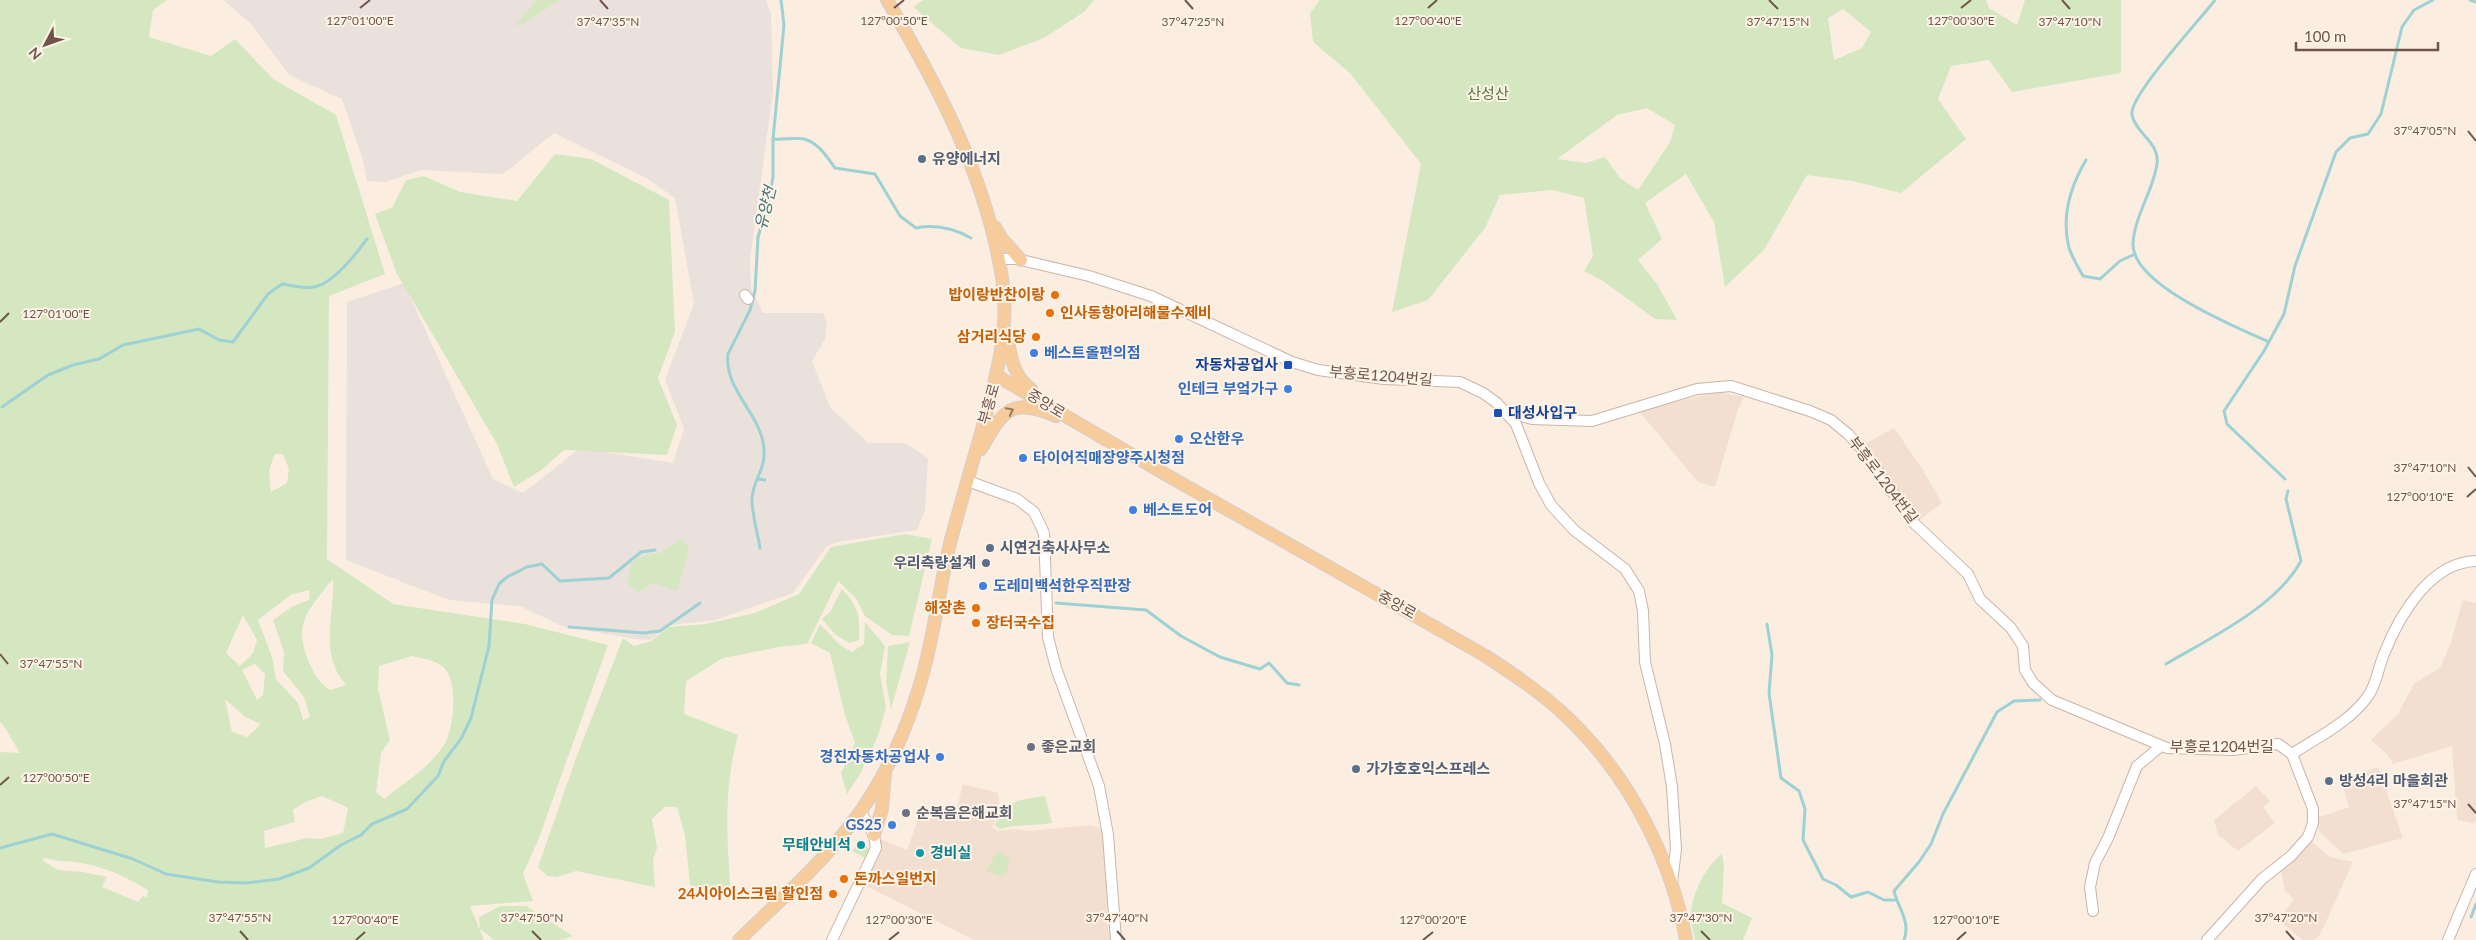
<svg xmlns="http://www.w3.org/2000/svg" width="2476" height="940" font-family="Lato,'Noto Sans KR',sans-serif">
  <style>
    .residential { fill: #f2dfd0 }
    .industrial { fill: #eae1dc }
    .green { fill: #d4e7c1; fill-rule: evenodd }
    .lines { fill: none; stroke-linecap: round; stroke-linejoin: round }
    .stream { stroke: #9ed1d4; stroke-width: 3 }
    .minor-casing { stroke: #cab5a9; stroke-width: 12 }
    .major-casing { stroke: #d7cfcc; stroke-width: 14 }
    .minor { stroke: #fff; stroke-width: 10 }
    .major { stroke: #f6cc9d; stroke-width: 12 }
    .oneway { stroke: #987863 }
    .ticks { fill: none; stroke: #70544a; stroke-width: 2 }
    .service-dot { fill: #5c6f8a; stroke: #fef3e7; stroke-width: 2 }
    .food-dot { fill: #e8710a; stroke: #fef3e7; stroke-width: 2 }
    .shop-dot { fill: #3f7fe0; stroke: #fef3e7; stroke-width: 2 }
    .transit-dot { fill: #1a4fb4; stroke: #fef3e7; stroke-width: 2 }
    .worship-dot { fill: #6b7280; stroke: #fef3e7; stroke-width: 2 }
    .culture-dot { fill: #0f9aa8; stroke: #fef3e7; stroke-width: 2 }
    .labels { text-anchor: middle; stroke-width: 4; stroke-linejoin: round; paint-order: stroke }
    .park-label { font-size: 15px; fill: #577642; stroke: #fef3e7 }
    .service-label { font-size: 15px; font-weight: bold; fill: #4e5e75; stroke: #fef3e7; text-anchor: start }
    .food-label { font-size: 15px; font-weight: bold; fill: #c56008; stroke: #fef3e7; text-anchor: end }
    .shop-label { font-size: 15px; font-weight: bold; fill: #366cbe; stroke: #fef3e7; text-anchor: start }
    .transit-label { font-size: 15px; font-weight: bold; fill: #164399; stroke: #fef3e7; text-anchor: end }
    .street-label { font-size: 15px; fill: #70544a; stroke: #fef3e7 }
    .worship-label { font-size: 15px; font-weight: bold; fill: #5b616d; stroke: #fef3e7; text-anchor: start }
    .culture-label { font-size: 15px; font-weight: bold; fill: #0d838f; stroke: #fef3e7; text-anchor: end }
    .water-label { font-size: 16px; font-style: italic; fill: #42787c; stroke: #fef3e7 }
    .ticks-label { font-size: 12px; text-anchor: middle; fill: #70544a; stroke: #fef3e7; stroke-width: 4; stroke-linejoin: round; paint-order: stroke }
  </style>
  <rect width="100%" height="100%" fill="#fbeee1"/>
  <g class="residential">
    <polygon points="1717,392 1744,397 1738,409 1715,487 1698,482 1639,411"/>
    <polygon points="1894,428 1923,470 1942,503 1917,522 1863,445"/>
    <polygon points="2463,600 2476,603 2476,821 2473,823 2457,820 2452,746 2393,764 2387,754 2371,740 2398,714 2414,684 2440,668 2451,642"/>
    <polygon points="2378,767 2403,838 2343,854 2319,831 2317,818 2349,807 2341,780"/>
    <polygon points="963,784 998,793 1000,810 992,827 998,831 1011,829 1029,831 1090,825 1104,829 1108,927 1110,940 974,940 864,885 881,839 907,850 922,808 949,814 956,812"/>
    <polygon points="2256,786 2270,801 2263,807 2275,823 2238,851 2218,835 2214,820"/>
    <polygon points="2312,842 2330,857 2353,862 2320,935 2314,940 2303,940 2278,920 2294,899 2285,891 2281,871"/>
  </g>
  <polygon class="industrial" points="223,0 766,0 771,13 773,92 750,260 751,288 763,313 823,313 827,323 825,339 812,361 830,407 868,443 905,443 928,458 925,510 917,530 837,542 827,546 793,593 715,620 670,625 650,640 635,639 562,626 520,606 449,600 346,560 347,302 404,283 493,479 523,493 580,448 673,463 684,429 665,379 694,304 675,198 648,179 554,133 503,174 421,170 386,182 367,181 363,160 342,99 289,75 251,24"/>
  <g class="green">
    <path d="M0,0h167l-14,10 -4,27 62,19 24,-17 38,40 63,36 49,159 -56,22 -2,263 66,45 132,20 83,21 -69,193 -16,36 10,27 -63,5 14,34h-484v-188l20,1 -16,-27 -4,-4zM275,454h8l6,15 -2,14 -16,9 -2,-22zM333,579c2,36 -15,74 13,106l-16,5c-12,-8 -15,-15 -21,-28 -17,-39 0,-53 24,-83zM310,590l-1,10 -16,6 -20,14 11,32 -1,19 21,26 6,20 -7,3 -5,-17 -22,-24 -4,-22 -14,-37 34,-26zM243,615l14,25 -4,13 -13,13 -14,-13zM412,656c12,3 22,3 32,12 15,14 10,65 -2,80 -15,21 -38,35 -58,51l-8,-7 5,-39 9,-13 -12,-51 1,-23zM255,664l10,10 -2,21 -6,5 -15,-30zM225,699l20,18 16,7 -14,13 -15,-5zM322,796l26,12 -5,25 -22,6 -13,-1 -43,10 -1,-17 31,-9 -2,-12 12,-8zM46,858c12,4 23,3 36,5 25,5 44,14 66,27l-1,7 -4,-1 -5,6 -36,-15 5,-10 -24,-5 -25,-2 -16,-10z"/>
    <polygon points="537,0 560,0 523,24 515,26"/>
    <polygon points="923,0 1094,0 1084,12 1044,38 999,55 961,48 913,7"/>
    <path d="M1320,0h666l3,8 28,17 8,-25h96v73l-109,19 -23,-32 -38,6 -13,33 28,40 -65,54 -48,-12 -46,-6 -43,75 -39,37 -11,-65 -28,-48 -41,29 17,36 -24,21 19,24 20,36 -22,-1 -52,-38 -19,-10 9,-15 -9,-58 -32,-8 -52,5 -15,33 -57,72 -36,12 29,-148 -71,-91 -37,-31 -3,-29zM1843,9l28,23 -9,16 -28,12 -6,-42zM1647,108l28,17 -5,17 -32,48 -18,-12 -15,-21 -19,6 -29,-4 60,-44z"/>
    <polygon points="555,154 591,159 669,200 675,332 658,378 677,425 667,455 564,450 540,471 514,487 497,444 397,274 375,214 392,208 406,180 424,176 460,192 517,201"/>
    <path d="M905,534l27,5 -23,97 -17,-1 -27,-19 -9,-18 -18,-17 -31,63 -28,3 -56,11 -37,23 -2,33 54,21c-15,55 -11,106 -7,162l-41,-12 -5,-50 -8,-28h-12l-13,12 5,29 -4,12 2,27 -79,-16 -20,6 -9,-1 -9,-9 38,-109 47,-120 11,8 17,-5 18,-14 37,-3 49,-11 44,-19 32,-47z"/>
    <polygon points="683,539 689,550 677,591 653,583 638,592 627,583 632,562 646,555 660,553"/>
    <path d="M842,589c17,19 18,26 17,51l-10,3 -13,-8 -14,-16 8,-7z"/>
    <polygon points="865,622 885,646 880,674 886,707 878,736 860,774 847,794 841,773 855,743 845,715 830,653 811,643 820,624 840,645 852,652 864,644"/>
    <polygon points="910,642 891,709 886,682 888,646"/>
    <path d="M1045,796l7,27c-17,3 -35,1 -52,6l-5,-4c10,-26 25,-25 50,-29z"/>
    <polygon points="860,840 869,849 867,859 852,851"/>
    <polygon points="997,850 1010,859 1006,874 1002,873 1001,877 987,871"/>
    <path d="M1722,854l2,12 -2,37 30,15 -9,22h-48c-1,-6 -3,-13 -4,-20 -2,-21 14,-54 31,-66z"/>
    <polygon points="500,906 526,906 573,936 561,940 494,940 480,929 479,917"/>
  </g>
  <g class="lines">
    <g class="stream">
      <path d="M2215,0c-15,20 -87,97 -83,115 4,19 28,27 25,49 -4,27 -23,53 -24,80 -1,41 103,83 136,98"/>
      <polyline points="2470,0 2476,2"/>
      <path d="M773,139c9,1 26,-2 31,0 15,4 23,18 31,29l40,6 25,42 16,12c20,-4 37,0 55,10"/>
      <path d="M2086,160c-16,27 -25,56 -17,88 3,9 9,19 14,28l17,3 20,-18 15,-7"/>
      <path d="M2,407l46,-32 25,-10 26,-6 24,-14 76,-16 20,11 14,2 35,-48 14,-10c9,1 23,5 32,3 19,-3 42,-33 53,-48"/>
      <polyline points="758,479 765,480"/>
      <polyline points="2285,479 2227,424 2224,411 2264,351 2284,314 2295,266 2336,152 2350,138 2368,134 2381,114 2402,27 2414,10 2433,0"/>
      <path d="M760,548c-2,-13 -9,-38 -8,-50 2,-22 16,-29 11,-56 -6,-31 -39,-54 -35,-88l22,-44 5,-19 3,-54 11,-37 4,-23v-38l11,-114 -3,-25"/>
      <polyline points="1056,603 1146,610 1181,636 1220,657 1260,669 1269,663 1287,683 1299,685"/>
      <polyline points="1767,624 1772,655 1769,693 1781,778 1799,791 1805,809 1803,840 1823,879 1836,885 1851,897 1868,892 1884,900 1896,900"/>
      <polyline points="569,627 644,633 660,631 700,603"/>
      <path d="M2166,664c44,-26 110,-57 135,-103l-15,-62 2,-8"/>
      <polyline points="0,848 52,834 133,859 166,874 218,882 246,883 279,879 309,868 341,845 361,835 372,824 407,809 438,776 444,761 461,739 471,718 489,646 492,600 499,584 507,577 527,567 542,564 560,581 609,578 641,552 655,550"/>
      <polyline points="2471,917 2476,904"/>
      <path d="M1904,940c7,-18 -6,-32 -10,-49l25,-29 12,-18 12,-30 54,-102 17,-11 26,-1"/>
    </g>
    <defs>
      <g id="minor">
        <polyline points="998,259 1017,259 1089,276 1151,296 1292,362 1318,370 1384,379 1460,382 1483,393 1497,403 1516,424 1539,483 1551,505 1574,530 1625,569 1639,591 1643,611 1645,662 1665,744 1672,787 1676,849 1672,883"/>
        <polyline points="745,295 748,299"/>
        <polyline points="1507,412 1532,419 1592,421 1697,389 1731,386 1810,411 1831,420 1848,434 1862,449 1915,524 1968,574 1980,599 2011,628 2023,646 2025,670 2033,683 2052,700 2167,748 2233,750 2278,744 2292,754"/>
        <polyline points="968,481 1017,499 1034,512 1044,533 1048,637 1056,668 1099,786 1108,835 1116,940"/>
        <path d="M2292,754c26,-17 58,-32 76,-58 9,-12 10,-28 16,-42 15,-38 46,-92 92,-93"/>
        <polyline points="2093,911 2090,887 2095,863 2108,838 2137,766 2161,746"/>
        <polyline points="832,940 876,848 874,835 861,812"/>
        <polyline points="2207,940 2262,879 2291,856 2308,837 2313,823 2313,809 2292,754"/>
        <polyline points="2448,940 2476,874"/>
      </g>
      <g id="major">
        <polyline points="995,227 1002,239 1021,260"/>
        <path d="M1007,336c4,21 6,40 24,53"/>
        <path d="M997,376l168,98 319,181c34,22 68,45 96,75 54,56 92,133 106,210"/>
        <path d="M981,449c22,-37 28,-53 75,-33"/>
        <polyline points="874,835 882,809 885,773"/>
        <path d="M739,940c46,-45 99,-90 133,-146 29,-48 48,-99 59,-155 8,-35 12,-72 22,-107 10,-37 21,-74 31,-110 13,-48 26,-94 18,-144 -15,-99 -64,-192 -115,-278"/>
      </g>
    </defs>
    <use href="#minor" class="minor-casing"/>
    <use href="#major" class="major-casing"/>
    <use href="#minor" class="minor"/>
    <use href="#major" class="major"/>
  </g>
  <defs><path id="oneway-chevron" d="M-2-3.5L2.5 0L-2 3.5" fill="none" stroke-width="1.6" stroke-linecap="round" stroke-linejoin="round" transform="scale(1.25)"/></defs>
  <use class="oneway" href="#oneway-chevron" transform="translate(1010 411) rotate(-27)"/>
  <path class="ticks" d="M600,0l8,9M1185,0l8,9M1769,0l9,9M2062,0l8,9M360,8l10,-8M894,8l10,-8M1428,8l9,-8M1961,8l10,-8M2468,131l8,10M0,322l9,-9M2468,467l8,10M2467,497l9,-8M0,654l8,10M0,785l9,-8M2468,804l8,9M240,931l8,9M532,931l9,9M1117,931l8,9M1701,931l9,9M2286,931l8,9M356,940l9,-8M889,940l10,-8M1423,940l10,-8M1957,940l9,-8"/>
  <g class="service-dot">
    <circle cx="922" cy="159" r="5"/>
    <circle cx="990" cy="548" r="5"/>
    <circle cx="986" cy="563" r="5"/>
    <circle cx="1356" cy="769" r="5"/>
    <circle cx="2329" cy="781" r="5"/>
  </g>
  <g class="food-dot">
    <circle cx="1055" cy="295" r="5"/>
    <circle cx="1050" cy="313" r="5"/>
    <circle cx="1036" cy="337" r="5"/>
    <circle cx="976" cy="608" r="5"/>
    <circle cx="976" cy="623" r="5"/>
    <circle cx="844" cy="879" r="5"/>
    <circle cx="833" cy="894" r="5"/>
  </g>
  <g class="shop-dot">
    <circle cx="1034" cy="353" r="5"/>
    <circle cx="1288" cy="389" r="5"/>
    <circle cx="1179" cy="439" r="5"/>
    <circle cx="1023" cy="458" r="5"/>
    <circle cx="1133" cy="510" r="5"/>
    <circle cx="983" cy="586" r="5"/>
    <circle cx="940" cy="757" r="5"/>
    <circle cx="892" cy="825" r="5"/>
  </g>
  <g class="transit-dot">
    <rect x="1283" y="360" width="10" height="10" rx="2.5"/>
    <rect x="1493" y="408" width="10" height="10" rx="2.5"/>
  </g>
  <g class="worship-dot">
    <circle cx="1031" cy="747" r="5"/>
    <circle cx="906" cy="813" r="5"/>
  </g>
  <g class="culture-dot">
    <circle cx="861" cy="845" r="5"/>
    <circle cx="920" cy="853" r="5"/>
  </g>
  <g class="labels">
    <g class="park-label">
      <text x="1488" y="99">산성산</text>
    </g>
    <g class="service-label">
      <text x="932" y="164">유양에너지</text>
      <text x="1000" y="553">시연건축사사무소</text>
      <text x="976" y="568" text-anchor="end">우리측량설계</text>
      <text x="1366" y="774">가가호호익스프레스</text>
      <text x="2339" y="786">방성4리 마을회관</text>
    </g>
    <g class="food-label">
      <text x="1045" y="300">밥이랑반찬이랑</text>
      <text x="1060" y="318" text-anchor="start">인사동항아리해물수제비</text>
      <text x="1026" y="342">삼거리식당</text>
      <text x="966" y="613">해장촌</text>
      <text x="986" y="628" text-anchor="start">장터국수집</text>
      <text x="854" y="884" text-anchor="start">돈까스일번지</text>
      <text x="823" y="899">24시아이스크림 할인점</text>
    </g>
    <g class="shop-label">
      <text x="1044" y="358">베스트올편의점</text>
      <text x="1278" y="394" text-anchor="end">인테크 부엌가구</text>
      <text x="1189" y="444">오산한우</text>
      <text x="1033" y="463">타이어직매장양주시청점</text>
      <text x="1143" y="515">베스트도어</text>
      <text x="993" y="591">도레미백석한우직판장</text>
      <text x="930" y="762" text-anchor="end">경진자동차공업사</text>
      <text x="882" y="830" text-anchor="end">GS25</text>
    </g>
    <g class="transit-label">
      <text x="1278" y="370">자동차공업사</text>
      <text x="1508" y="418" text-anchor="start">대성사입구</text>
    </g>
    <g class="street-label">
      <text transform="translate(1381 376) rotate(5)" y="5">부흥로1204번길</text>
      <text transform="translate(989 404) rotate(-74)" y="5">부흥로</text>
      <text transform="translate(1046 404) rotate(31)" y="5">중앙로</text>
      <text transform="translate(1883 480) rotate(53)" y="5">부흥로1204번길</text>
      <text transform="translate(1397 605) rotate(29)" y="5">중앙로</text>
      <text x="2222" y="752">부흥로1204번길</text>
    </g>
    <g class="worship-label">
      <text x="1041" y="752">좋은교회</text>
      <text x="916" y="818">순복음은해교회</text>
    </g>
    <g class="culture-label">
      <text x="851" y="850">무태안비석</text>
      <text x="930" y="858" text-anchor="start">경비실</text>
    </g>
    <g class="water-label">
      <text transform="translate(765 208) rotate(-76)" y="6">유양천</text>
    </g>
  </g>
  <g class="ticks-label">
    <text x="360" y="25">127°01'00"E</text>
    <text x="894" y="25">127°00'50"E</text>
    <text x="1428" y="25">127°00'40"E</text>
    <text x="1961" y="25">127°00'30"E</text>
    <text x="608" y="26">37°47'35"N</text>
    <text x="1193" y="26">37°47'25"N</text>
    <text x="1778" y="26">37°47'15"N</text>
    <text x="2070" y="26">37°47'10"N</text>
    <text x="2425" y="135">37°47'05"N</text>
    <text x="56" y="318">127°01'00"E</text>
    <text x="2425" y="472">37°47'10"N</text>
    <text x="2420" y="501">127°00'10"E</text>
    <text x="51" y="668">37°47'55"N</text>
    <text x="56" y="782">127°00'50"E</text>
    <text x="2425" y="808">37°47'15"N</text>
    <text x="240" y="922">37°47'55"N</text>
    <text x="532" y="922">37°47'50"N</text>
    <text x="1117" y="922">37°47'40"N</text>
    <text x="1701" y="922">37°47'30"N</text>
    <text x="2286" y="922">37°47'20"N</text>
    <text x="365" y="924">127°00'40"E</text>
    <text x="899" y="924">127°00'30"E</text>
    <text x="1433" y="924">127°00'20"E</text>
    <text x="1966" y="924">127°00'10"E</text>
  </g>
  <g transform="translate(45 45) rotate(229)" stroke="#fef3e7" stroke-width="4" paint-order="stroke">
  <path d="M0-4L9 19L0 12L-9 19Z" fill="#70544a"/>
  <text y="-8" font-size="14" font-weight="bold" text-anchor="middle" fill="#70544a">N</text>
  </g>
  <path d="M2296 42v8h142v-8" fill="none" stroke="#70544a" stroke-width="2.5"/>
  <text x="2304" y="42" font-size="15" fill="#70544a" stroke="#fef3e7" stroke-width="4" paint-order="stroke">100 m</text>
</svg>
